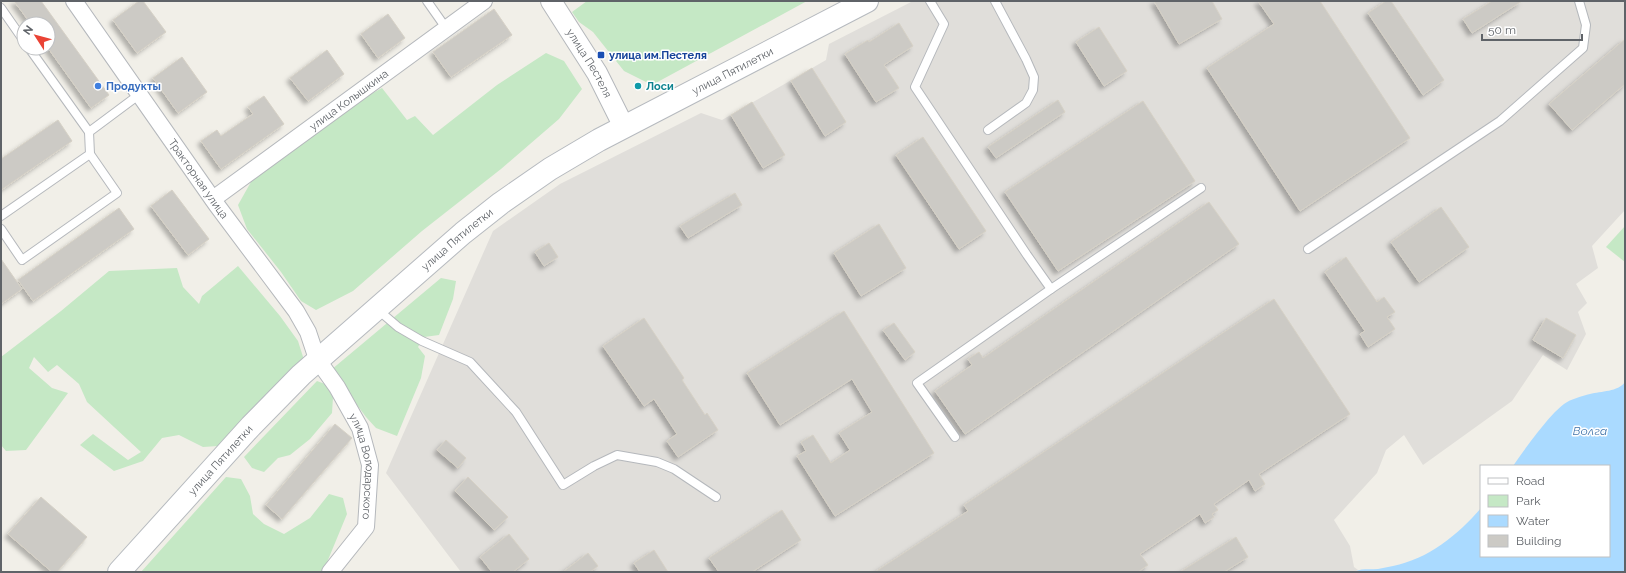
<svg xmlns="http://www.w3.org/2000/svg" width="1626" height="573" font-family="Raleway,sans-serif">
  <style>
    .industrial { fill: #e0deda }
    .green { fill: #c5e8c5 }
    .water { fill: #aadaff }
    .building { fill: #cccac5; stroke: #d6d1c6; filter: url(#shadow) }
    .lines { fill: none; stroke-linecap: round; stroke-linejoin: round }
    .service-casing { stroke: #b5b8bc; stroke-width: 10 }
    .minor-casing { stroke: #b5b8bc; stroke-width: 18 }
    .tertiary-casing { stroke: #b5b8bc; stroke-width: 22 }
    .secondary-casing { stroke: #b6babf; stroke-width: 24 }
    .service { stroke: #fff; stroke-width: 8 }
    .minor { stroke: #fff; stroke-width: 16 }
    .tertiary { stroke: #fff; stroke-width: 20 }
    .secondary { stroke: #fff; stroke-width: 22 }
    .transit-dot { fill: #1a4fb4; stroke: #fff; stroke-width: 1.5 }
    .shop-dot { fill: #3f7fe0; stroke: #fff; stroke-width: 1.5 }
    .culture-dot { fill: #0f9aa8; stroke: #fff; stroke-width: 1.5 }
    .labels { text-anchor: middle; stroke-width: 3; stroke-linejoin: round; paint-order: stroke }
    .transit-label { font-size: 11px; font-weight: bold; fill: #164399; stroke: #fff; text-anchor: start }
    .street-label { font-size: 11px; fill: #5f6368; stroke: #fff }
    .shop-label { font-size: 11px; font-weight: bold; fill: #366cbe; stroke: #fff; text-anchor: start }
    .culture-label { font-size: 11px; font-weight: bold; fill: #0d838f; stroke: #fff; text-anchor: start }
    .water-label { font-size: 12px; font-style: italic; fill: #4174aa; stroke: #fff }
  </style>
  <defs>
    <filter id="shadow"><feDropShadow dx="-3.5" dy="3.5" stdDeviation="2" flood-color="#0004"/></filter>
  </defs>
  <rect width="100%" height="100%" fill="#f1efe8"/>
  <polygon class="industrial" points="913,1 1625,1 1625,210 1592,246 1598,268 1576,284 1587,303 1578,312 1586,334 1567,370 1543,355 1512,401 1423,465 1404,435 1386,450 1377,473 1334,520 1350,546 1354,567 1358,570 1354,572 461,572 386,473 493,231 560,184 701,113 722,120 826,60 829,44"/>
  <g class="green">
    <polygon points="587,1 807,1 652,85 624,71 593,32 579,22 572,12"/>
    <polygon points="546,53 564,61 582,89 559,119 501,169 422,231 353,291 316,310 301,301 281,272 247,229 238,205 256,173 351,105 382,88 407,120 415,116 433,135 497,85"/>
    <polygon points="1625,226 1625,262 1606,247"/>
    <polygon points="238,266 280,316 298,341 304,360 218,446 203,447 179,435 162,438 143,461 114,471 80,445 93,434 128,460 141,452 87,402 79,384 57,365 48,372 34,357 29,368 52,388 68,393 26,450 6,451 1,445 1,357 61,311 109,271 177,268 183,287 199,304 202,296"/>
    <polygon points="441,278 456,281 453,299 439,335 424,337 418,347 425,356 421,378 397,436 376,428 366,417 331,370"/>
    <polygon points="317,381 325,384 333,397 332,413 310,439 290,455 278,458 264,472 252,468 244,457"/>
    <polygon points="226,477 241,479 250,496 253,514 264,524 284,534 310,518 329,494 343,498 347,514 323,572 141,572"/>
  </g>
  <path class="water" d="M1625,382v190h-271c7,-4 16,-2 24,-3 5,-1 10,-2 15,-3 35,-7 65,-31 88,-58v48h128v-90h-96c12,-17 36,-51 51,-62 7,-5 18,-8 26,-10 11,-3 28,-2 35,-12z"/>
  <g class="building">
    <polygon points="14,1 41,1 109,95 91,108 48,48 48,24 31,24"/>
    <polygon points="139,1 143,1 166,32 137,53 113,20"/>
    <polygon points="1154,1 1212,1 1222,19 1179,44"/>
    <polygon points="1258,1 1320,1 1410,138 1300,211 1207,68 1274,24"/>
    <polygon points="1386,1 1391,1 1444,80 1423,95 1368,13"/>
    <polygon points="1492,1 1522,1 1472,33 1463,19"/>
    <polygon points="494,9 512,35 451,77 433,52"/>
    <polygon points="388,14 405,38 378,58 361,34"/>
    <polygon points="899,23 913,46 884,65 899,88 876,102 845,54 868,40 869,42"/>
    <polygon points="1099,27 1127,71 1104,86 1076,42"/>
    <polygon points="1625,39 1625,84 1572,130 1549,104"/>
    <polygon points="327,50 344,74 308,101 290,78"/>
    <polygon points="182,57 207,92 178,113 153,78"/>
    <polygon points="812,68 846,122 825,136 791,81"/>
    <polygon points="264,96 284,124 221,169 201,141 217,130 221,136 253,114 248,107"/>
    <polygon points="1058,100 1065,112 996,158 988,147"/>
    <polygon points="1143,101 1195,181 1058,271 1005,192"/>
    <polygon points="752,102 785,155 763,168 731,115"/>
    <polygon points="58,120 72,141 1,190 1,159"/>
    <polygon points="923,137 986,231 959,249 896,155"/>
    <polygon points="172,190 209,239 188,255 151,206"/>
    <polygon points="735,193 742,205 688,238 680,226"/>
    <polygon points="1209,202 1239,244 965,434 935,391 972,365 968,359 979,352 983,358"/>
    <polygon points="1441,207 1469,247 1419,282 1391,242"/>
    <polygon points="119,208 134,229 33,301 18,280"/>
    <polygon points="879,224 906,268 861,296 834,253"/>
    <polygon points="549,243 558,257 544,266 535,252"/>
    <polygon points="1346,257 1377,302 1384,297 1395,312 1387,317 1395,329 1368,347 1360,334 1365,331 1325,272"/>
    <polygon points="1,259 22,289 1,304"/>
    <polygon points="1274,299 1350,414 1259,474 1265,484 1255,491 1249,480 1214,504 1218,510 1212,514 1214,517 1205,523 1200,514 1140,554 1148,565 1138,572 875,572 968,511 964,505"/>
    <polygon points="844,311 934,453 835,516 797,456 806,451 801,442 813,435 831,463 850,450 839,433 872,412 852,379 780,425 747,373"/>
    <polygon points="644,318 684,378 682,380 705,415 707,413 718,430 678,457 667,441 677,434 654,399 644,406 603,346"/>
    <polygon points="1546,318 1576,335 1563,358 1533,340"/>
    <polygon points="894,323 915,352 905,360 883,330"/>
    <polygon points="335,424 352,438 282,519 266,505"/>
    <polygon points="446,440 466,458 458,468 437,450"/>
    <polygon points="468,477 508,517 494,530 455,491"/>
    <polygon points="41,497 87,537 57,572 52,572 8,534"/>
    <polygon points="782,510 801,540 752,572 719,572 709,558"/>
    <polygon points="509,534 529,559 513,572 492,572 480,557"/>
    <polygon points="1236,537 1248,557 1224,572 1180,572"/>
    <polygon points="654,550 668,572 640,572 634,563"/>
    <polygon points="588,553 598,566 590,572 563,572"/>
  </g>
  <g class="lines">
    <defs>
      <g id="service">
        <polyline points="427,1 446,28"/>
        <polyline points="930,1 944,24 915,87 1027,255 1051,289"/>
        <polyline points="1,8 24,41"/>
        <polyline points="29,48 89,132"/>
        <polyline points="988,130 1026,103 1033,90 1034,77 1026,59 995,1"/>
        <polyline points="1,216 90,154 89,132 140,94"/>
        <polyline points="1,229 22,260 117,193 90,154"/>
        <polyline points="1308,249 1500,121 1583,48 1586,25 1579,1"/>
        <polyline points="377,309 398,327 422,341 470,362 516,412 563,485 594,466 617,455 657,462 674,469 716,497"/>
        <polyline points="955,437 917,383 1051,289 1201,188"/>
      </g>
      <g id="minor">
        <path id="s1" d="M74,1l142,203 80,107 12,21 9,27 20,28 23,41 10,37 -4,62 -36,45"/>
        <path id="s2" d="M213,199l271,-198"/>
      </g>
      <g id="tertiary">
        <path id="s3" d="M551,1l46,72 27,54"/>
      </g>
      <g id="secondary">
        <path id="s4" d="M119,572l132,-146 50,-51 162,-142 38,-30 49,-34 49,-29 268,-139"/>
      </g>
    </defs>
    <use href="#service" class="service-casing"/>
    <use href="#minor" class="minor-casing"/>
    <use href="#tertiary" class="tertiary-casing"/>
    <use href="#secondary" class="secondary-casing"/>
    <use href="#service" class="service"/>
    <use href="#minor" class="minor"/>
    <use href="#tertiary" class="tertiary"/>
    <use href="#secondary" class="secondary"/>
  </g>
  <rect class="transit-dot" x="597" y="51" width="8" height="8" rx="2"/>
  <circle class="shop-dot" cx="98" cy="86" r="4"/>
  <circle class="culture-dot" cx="638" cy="86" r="4"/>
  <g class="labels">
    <g class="transit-label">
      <text x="609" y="59">улица им.Пестеля</text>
    </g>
    <g class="street-label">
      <text dy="4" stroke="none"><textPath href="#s3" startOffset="73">улица Пестеля</textPath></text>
      <text dy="4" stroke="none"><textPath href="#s4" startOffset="799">улица Пятилетки</textPath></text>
      <text dy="4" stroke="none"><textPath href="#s2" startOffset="168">улица Колышкина</textPath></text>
      <text dy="4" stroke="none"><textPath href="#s1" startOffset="217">Тракторная улица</textPath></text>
      <text dy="4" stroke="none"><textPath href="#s4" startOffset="475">улица Пятилетки</textPath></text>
      <text dy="4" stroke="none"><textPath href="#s4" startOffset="151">улица Пятилетки</textPath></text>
      <text dy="4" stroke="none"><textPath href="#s1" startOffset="554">улица Володарского</textPath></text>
    </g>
    <g class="shop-label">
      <text x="106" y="90">Продукты</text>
    </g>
    <g class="culture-label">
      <text x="646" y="90">Лоси</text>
    </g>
    <g class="water-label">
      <text x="1590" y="435">Волга</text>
    </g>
  </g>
  <rect width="1626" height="573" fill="none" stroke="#5f6368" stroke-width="4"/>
  <rect x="1480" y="465" width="130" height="92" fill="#ffffff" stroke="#bfc1c3"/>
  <rect x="1488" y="478" width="20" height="6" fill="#ffffff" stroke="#bfc1c3"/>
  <text x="1516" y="485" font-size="12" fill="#5f6368">Road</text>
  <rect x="1488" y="495" width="20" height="12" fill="#c5e8c5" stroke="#bfc1c3"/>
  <text x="1516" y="505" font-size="12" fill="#5f6368">Park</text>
  <rect x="1488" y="515" width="20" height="12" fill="#aadaff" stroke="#bfc1c3"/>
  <text x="1516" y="525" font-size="12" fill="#5f6368">Water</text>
  <rect x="1488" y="535" width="20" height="12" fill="#cccac5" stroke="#bfc1c3"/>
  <text x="1516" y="545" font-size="12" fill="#5f6368">Building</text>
  <g transform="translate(36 36) rotate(306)"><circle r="19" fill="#ffffff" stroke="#bfc1c3"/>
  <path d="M0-3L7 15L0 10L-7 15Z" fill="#ea4335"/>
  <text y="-6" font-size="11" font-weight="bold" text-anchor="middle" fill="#5f6368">N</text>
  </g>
  <path d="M1482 34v6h100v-6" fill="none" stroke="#5f6368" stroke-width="2"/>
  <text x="1488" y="34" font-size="12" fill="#5f6368" stroke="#ffffff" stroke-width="3" paint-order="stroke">50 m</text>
</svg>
